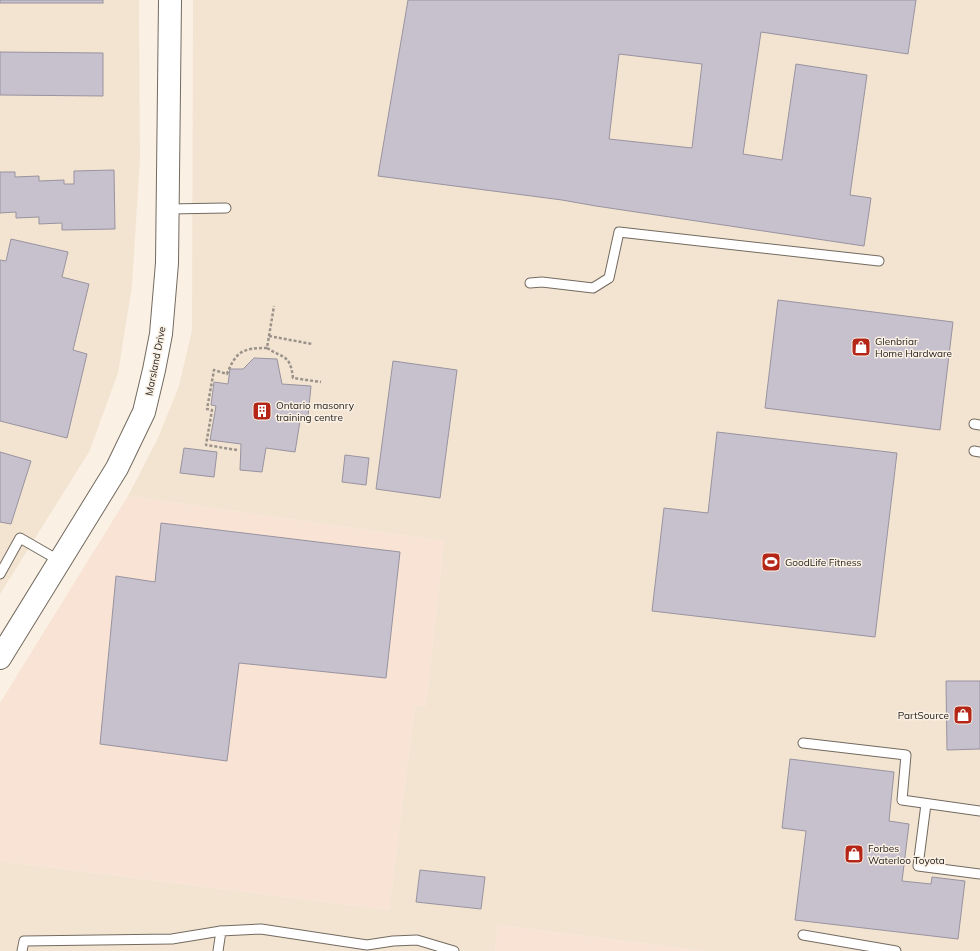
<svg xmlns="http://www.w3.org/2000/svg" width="980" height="951" font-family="Mulish,sans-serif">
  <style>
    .built { fill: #f3e4d2 }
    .industrial { fill: #f8e3d5 }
    .building { fill: #c7c1ce; stroke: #98939f; fill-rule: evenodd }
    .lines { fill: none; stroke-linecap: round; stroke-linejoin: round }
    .service-casing { stroke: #736a5f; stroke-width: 11 }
    .tertiary-casing { stroke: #736a5f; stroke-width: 24 }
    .path { stroke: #9b938b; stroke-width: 2.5; stroke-dasharray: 3 2; stroke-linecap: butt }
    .service { stroke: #fff; stroke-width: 9 }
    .tertiary { stroke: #fff; stroke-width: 22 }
    .labels { text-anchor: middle; stroke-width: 3; stroke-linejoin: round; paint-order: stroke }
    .poi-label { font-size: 10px; fill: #1f1b17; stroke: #faf0e4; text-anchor: start }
    .street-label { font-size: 10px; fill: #1f1b17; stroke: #faf0e4 }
  </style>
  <rect width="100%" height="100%" fill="#faf0e4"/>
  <g class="built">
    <polygon points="0,0 139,0 140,159 132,286 118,373 89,452 0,594"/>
    <polygon points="193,0 980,0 980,951 703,951 498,925 495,951 0,951 0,861 389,910 415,706 426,706 444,541 128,496 158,438 179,386 192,330"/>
  </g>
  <g class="industrial">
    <polygon points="128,496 444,541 426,707 415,706 389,910 0,861 0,703"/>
    <polygon points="498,925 703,951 495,951"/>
  </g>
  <g class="building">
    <rect x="0" y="0" width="103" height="3"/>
    <path d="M408,0h508l-8,54 -147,-22 -18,122 39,6 14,-96 71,11 -17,120 21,3 -7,48 -268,-40 -34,-6 -184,-24zM619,54l83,10 -10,84 -83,-9z"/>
    <polygon points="0,52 103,53 103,96 0,95"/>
    <polygon points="114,170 115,229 62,230 62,223 39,224 39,217 16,218 16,212 0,213 0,172 15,172 15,177 39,176 39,181 64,180 64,184 74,184 74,171"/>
    <polygon points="11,239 68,252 62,277 89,284 73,350 87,354 67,438 0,421 0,260 6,261"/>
    <polygon points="778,300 953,322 940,430 765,408"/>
    <polygon points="254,358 277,359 282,384 311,386 308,416 301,415 295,452 266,448 262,472 240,470 241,444 210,440 216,406 211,405 214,382 228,384 230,369 243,369"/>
    <polygon points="393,361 457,370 440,498 376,489"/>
    <polygon points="717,432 897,453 875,637 652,611 664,508 708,513"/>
    <polygon points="184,448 217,452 214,477 180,473"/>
    <polygon points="0,452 31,461 11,524 0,522"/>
    <polygon points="345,455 369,458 366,485 342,482"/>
    <polygon points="161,523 400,552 386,678 239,663 227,761 100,744 116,576 155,582"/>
    <polygon points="946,681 980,681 980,749 947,750"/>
    <polygon points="790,759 894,772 889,821 909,824 902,881 931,884 932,877 965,881 958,939 795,920 806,831 782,828"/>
    <polygon points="420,870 485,877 481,909 416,902"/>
  </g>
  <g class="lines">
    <defs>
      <g id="service">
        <polyline points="168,209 226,208"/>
        <polyline points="530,283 542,282 593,288 609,278 619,232 879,261"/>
        <polyline points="974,424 980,425"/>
        <polyline points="974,451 980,452"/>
        <polyline points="0,574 20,538 60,561"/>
        <polyline points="803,743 906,755 902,800 980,811"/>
        <polyline points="926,804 918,866 980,874"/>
        <polyline points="803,935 896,951"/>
        <polyline points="22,951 24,941 172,939 221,931"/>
        <polyline points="218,951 221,931 261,929 367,945 393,941 417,940 454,951"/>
      </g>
      <polyline id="tertiary" points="0,658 117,468 144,412 154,370 161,334 167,263 170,0"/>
    </defs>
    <use href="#service" class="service-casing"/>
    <use href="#tertiary" class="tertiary-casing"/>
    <g class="path">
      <polyline points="269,336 312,344"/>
      <path d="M267,348c17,11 23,6 26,30l28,4"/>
      <path d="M237,450l-31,-5 6,-35 -5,-1 7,-39 13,4c9,-23 16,-26 40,-26l7,-42"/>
    </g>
    <use href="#service" class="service"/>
    <use href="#tertiary" class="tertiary"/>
  </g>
  <defs>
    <symbol id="shop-square" viewBox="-11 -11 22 22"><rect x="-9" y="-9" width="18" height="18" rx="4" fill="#b42718" stroke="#faf0e4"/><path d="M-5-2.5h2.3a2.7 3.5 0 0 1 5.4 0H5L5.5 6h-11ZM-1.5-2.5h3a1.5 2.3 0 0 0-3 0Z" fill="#fff"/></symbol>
    <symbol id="building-square" viewBox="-11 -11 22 22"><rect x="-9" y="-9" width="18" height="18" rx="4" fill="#b42718" stroke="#faf0e4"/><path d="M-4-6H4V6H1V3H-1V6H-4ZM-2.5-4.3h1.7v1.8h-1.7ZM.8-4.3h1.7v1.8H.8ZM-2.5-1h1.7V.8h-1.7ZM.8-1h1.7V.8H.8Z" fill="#fff"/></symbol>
    <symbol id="stadium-square" viewBox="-11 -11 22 22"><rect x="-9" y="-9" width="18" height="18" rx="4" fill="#b42718" stroke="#faf0e4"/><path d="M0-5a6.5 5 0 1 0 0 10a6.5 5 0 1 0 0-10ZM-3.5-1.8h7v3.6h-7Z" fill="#fff"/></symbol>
  </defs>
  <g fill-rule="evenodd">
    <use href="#shop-square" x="850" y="336" width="22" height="22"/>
    <use href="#building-square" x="251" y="400" width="22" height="22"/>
    <use href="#stadium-square" x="760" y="551" width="22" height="22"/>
    <use href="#shop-square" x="952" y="704" width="22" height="22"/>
    <use href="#shop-square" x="843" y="843" width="22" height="22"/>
  </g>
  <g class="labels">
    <g class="poi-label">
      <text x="875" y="345">Glenbriar<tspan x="875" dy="12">Home Hardware</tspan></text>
      <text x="276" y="409">Ontario masonry<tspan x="276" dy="12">training centre</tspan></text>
      <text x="785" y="566">GoodLife Fitness</text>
      <text x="949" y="719" text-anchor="end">PartSource</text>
      <text x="868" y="852">Forbes<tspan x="868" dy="12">Waterloo Toyota</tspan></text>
    </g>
    <g class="street-label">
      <text transform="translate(155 361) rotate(-79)" y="4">Marsland Drive</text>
    </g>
  </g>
</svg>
